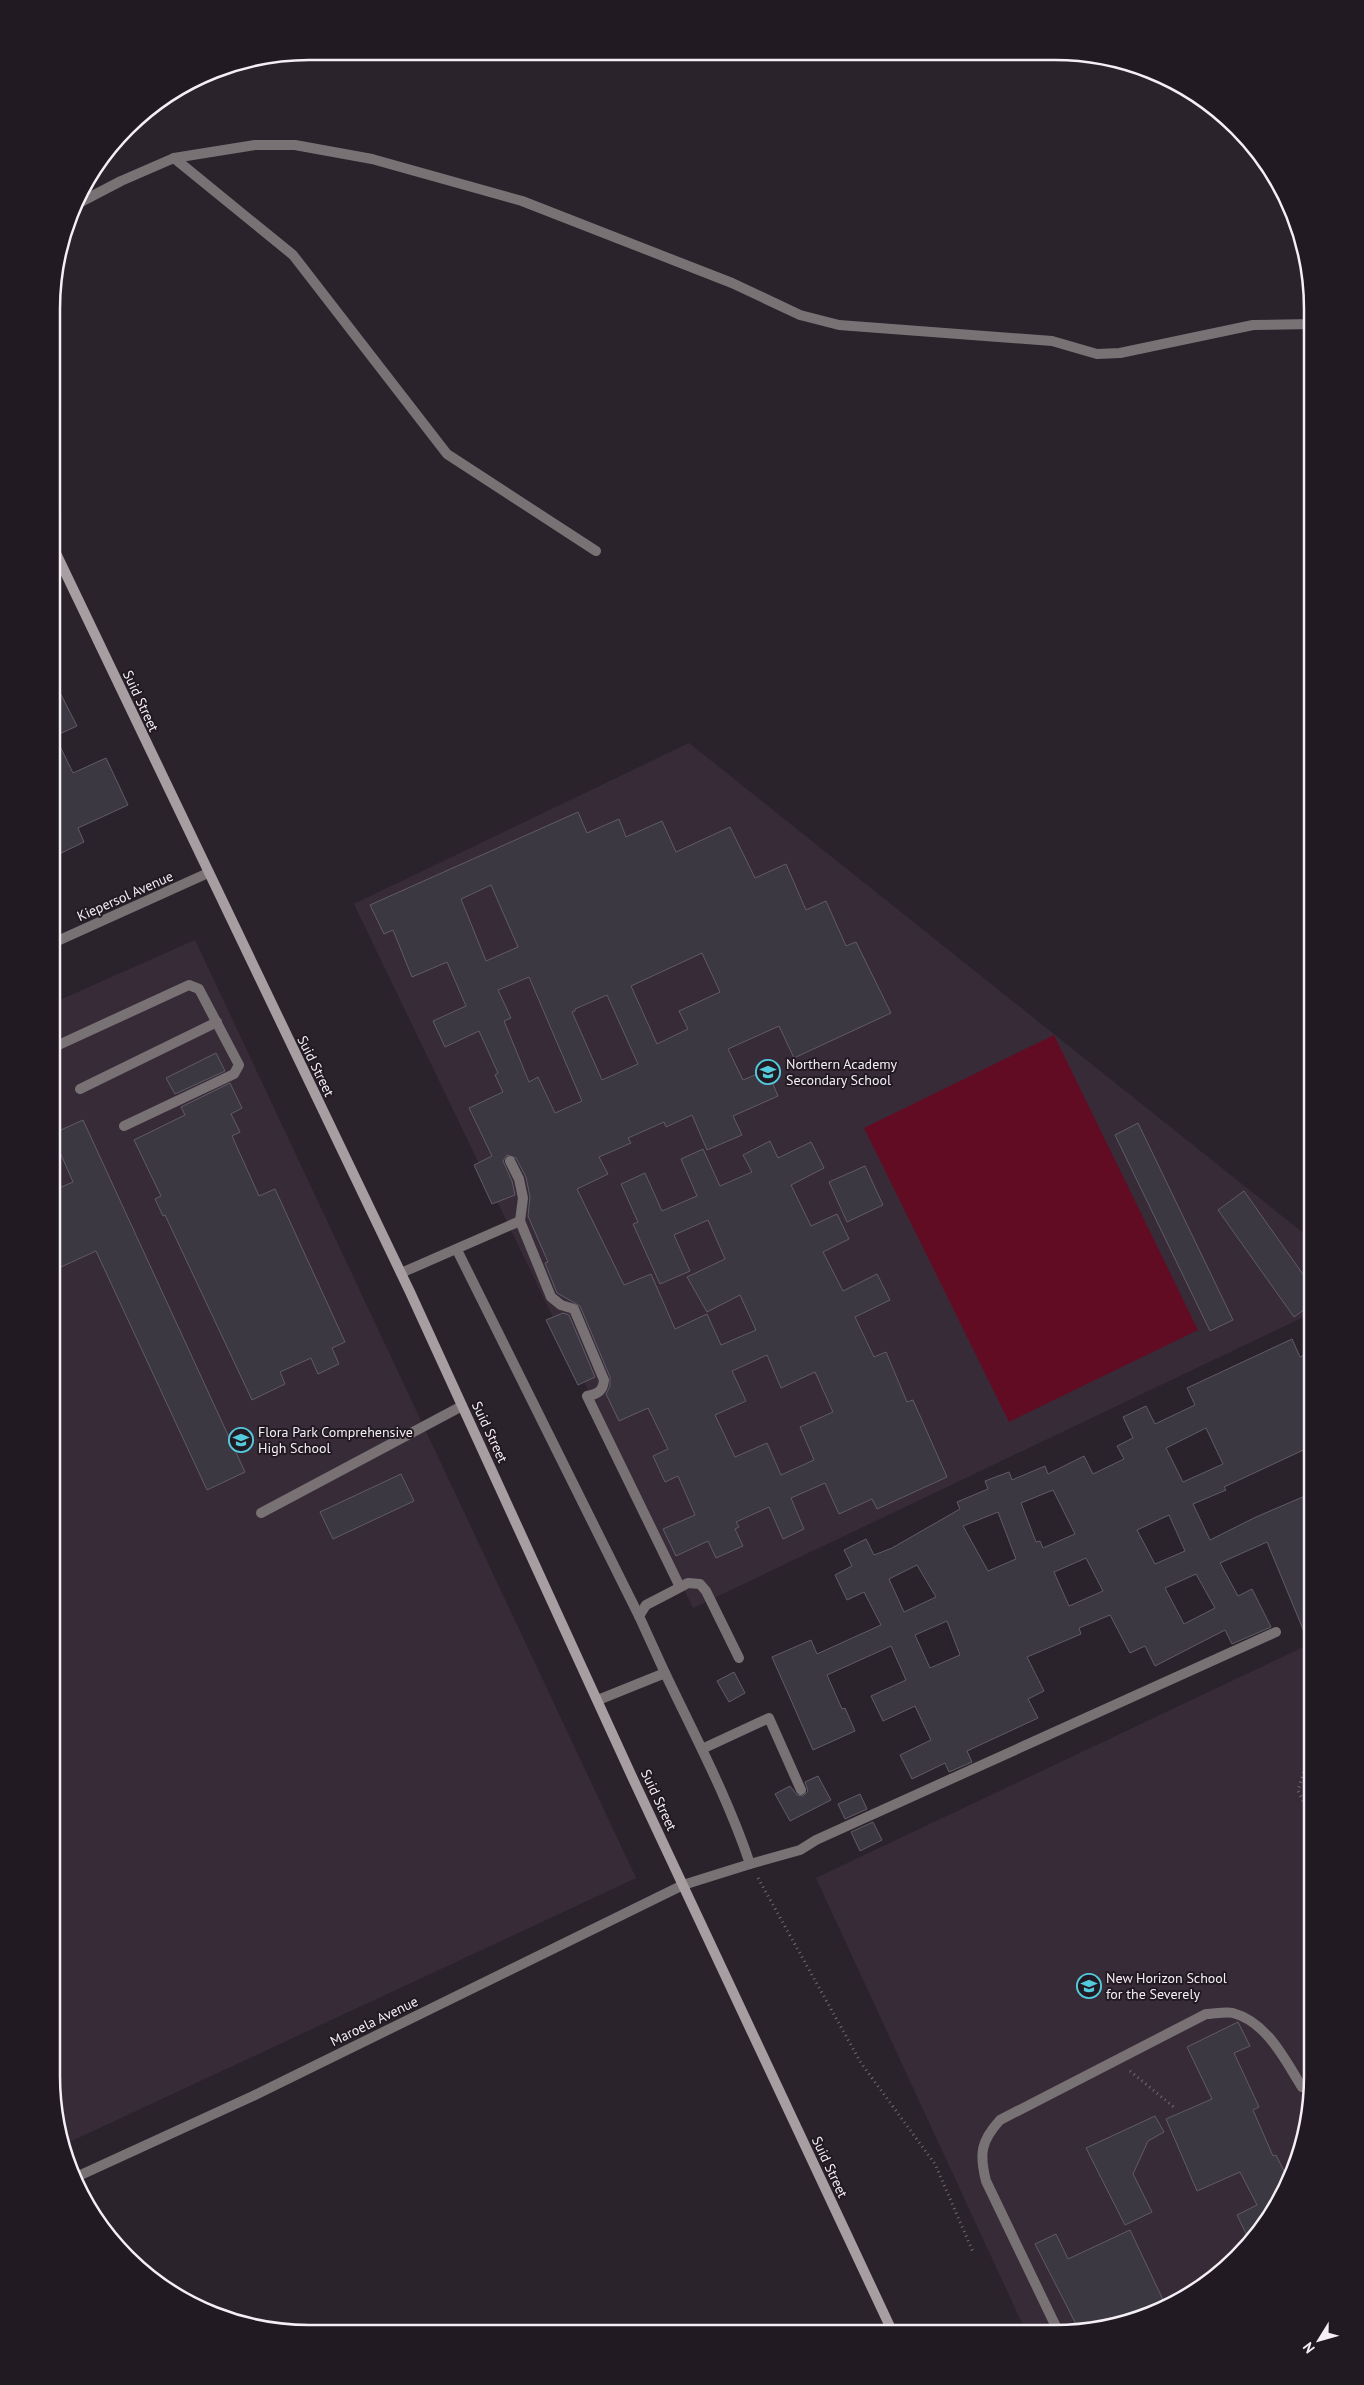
<svg xmlns="http://www.w3.org/2000/svg" width="1364" height="2385" font-family="'PT Sans',sans-serif">
  <style>
    .built { fill: #382b38 }
    .green { fill: #620c23 }
    .building { fill: #3c3842; stroke: #605c67; fill-rule: evenodd }
    .lines { fill: none; stroke-linecap: round; stroke-linejoin: round }
    .path { stroke: #726b72; stroke-width: 3; stroke-dasharray: 1 4; stroke-linecap: butt }
    .lane { stroke: #787275; stroke-width: 10 }
    .street { stroke: #787275; stroke-width: 10 }
    .secondary { stroke: #a79ea2; stroke-width: 10 }
    .labels { text-anchor: middle; stroke-width: 4; stroke-linejoin: round; paint-order: stroke }
    .street-label { font-size: 14px; fill: #f4eff4; stroke: #221a22 }
    .poi-label { font-size: 14px; fill: #f4eff4; stroke: #221a22; text-anchor: start }
    .rim { fill: none; stroke: #f4eff4; stroke-width: 2.5 }
  </style>
  <rect width="100%" height="100%" fill="#2b232b"/>
  <g class="built">
    <polygon points="689,743 1312,1240 1312,1313 693,1608 354,904"/>
    <polygon points="195,940 636,1878 63,2145 51,2076 53,1003"/>
    <polygon points="1312,1643 1312,2093 1293,2174 1259,2233 1199,2290 1138,2320 1055,2334 1027,2334 816,1878"/>
  </g>
  <polygon class="green" points="1054,1035 1198,1330 1009,1422 864,1128"/>
  <g class="building">
    <polygon points="53,679 77,726 55,736 73,773 106,758 128,805 78,828 84,842 53,857"/>
    <path d="M578,812l9,21 32,-14 7,18 36,-16 14,31 54,-25 25,51 31,-14 20,46 20,-9 20,45 10,-4 35,71 -97,45 -15,-32 -51,23 15,31 24,-10 11,26 -45,20 9,19 -35,15 -15,-35 -26,12 -2,-5 -36,16 3,5 -32,14 9,17 -31,15 47,96 27,-11 24,55 32,-15 14,31 35,-15 -16,-35 -33,17 -20,-35 38,-18 -17,-39 -34,15 16,36 -30,13 -27,-60 5,-2 -17,-38 24,-11 17,38 35,-15 -16,-37 22,-10 17,37 32,-14 -9,-17 27,-14 8,17 33,-16 13,26 -33,17 20,41 26,-12 12,25 -26,13 20,39 34,-17 13,26 -35,17 19,40 12,-5 21,50 6,-2 34,77 -70,32 -5,-10 -33,15 -14,-31 -34,15 13,31 -21,10 -14,-32 -33,15 3,5 -4,2 8,17 -27,12 -8,-17 -32,15 -13,-27 32,-14 -17,-39 -13,6 -12,-26 15,-7 -20,-41 -29,13 -13,-27 4,-8v-9l-30,-71 -23,-13 -12,-30 3,-1 -20,-46 2,-19 -4,-20 -10,-19 -9,-3 -4,6 9,20 3,14 -23,9 -18,-39 18,-9 -23,-48 34,-16 -8,-17 3,-2 -19,-42 -34,16 -12,-26 33,-15 -19,-44 -35,15 -19,-47 -9,4 -14,-29zM491,885l27,62 -32,14 -25,-62zM702,953l18,39 -41,19 9,18 -31,15 -26,-58zM529,977l53,124 -27,12 -17,-36 -9,5 -25,-61 7,-3 -13,-28zM607,995l31,69 -36,16 -30,-68 3,-1v-2zM767,1355l14,33 34,-16 18,40 -33,15 14,33 -33,15 -14,-32 -32,14 -20,-42 31,-14 -14,-30z"/>
    <polygon points="216,1053 225,1071 175,1094 166,1078"/>
    <polygon points="230,1083 242,1108 231,1114 240,1132 232,1136 259,1196 275,1189 345,1342 332,1348 339,1364 318,1374 311,1358 280,1372 285,1384 252,1400 165,1215 163,1216 155,1199 161,1196 134,1140 185,1115 181,1107"/>
    <polygon points="83,1120 245,1472 207,1490 96,1251 52,1271 52,1191 73,1182 52,1134"/>
    <polygon points="1138,1123 1233,1320 1210,1331 1115,1135"/>
    <polygon points="865,1166 883,1205 847,1222 829,1182"/>
    <polygon points="1244,1191 1312,1287 1312,1304 1294,1317 1218,1210"/>
    <polygon points="563,1313 569,1315 595,1377 578,1385 546,1320"/>
    <path d="M1292,1339l8,18 12,-6v95l-88,41 2,3 -33,14 17,36 46,-23 56,-24v158l-45,-109 -47,21 18,33 14,-7 19,38 -39,17 -7,-14 -70,36 -10,-20 -15,7 -20,-38 -31,13 2,6 -54,23 17,34 -16,8 10,19 -71,33 5,11 -23,10 -4,-9 -33,16 -12,-24 31,-15 -16,-34 -32,15 -12,-25 35,-16 -15,-34 -64,29 15,34 3,-1 10,23 -42,19 -41,-93 39,-17 6,14 64,-29 -17,-33 -17,8 -12,-25 17,-9 -8,-16 22,-11 8,16 18,-7 68,-39 -3,-7 31,-13 -3,-8 24,-9 3,8 33,-14 3,8 36,-18 9,18 31,-15 -7,-13 16,-8 -10,-21 23,-11 9,18 40,-19 -8,-17zM1206,1428l17,36 -40,18 -17,-34zM1053,1490l22,44 -32,14 -3,-7 -4,1 -15,-39zM998,1512l18,47 -28,12 -25,-45zM1169,1515l16,36 -30,13 -18,-34zM1086,1558l17,33 -34,15 -15,-34zM917,1565l19,32 -32,15 -15,-33zM1196,1574l19,34 -31,16 -19,-36zM947,1621l13,34 -30,13 -15,-33z"/>
    <polygon points="401,1474 414,1501 333,1539 320,1512"/>
    <polygon points="734,1672 745,1693 729,1702 717,1681"/>
    <polygon points="818,1776 831,1800 790,1821 775,1794 790,1786 797,1795 803,1796 808,1791 805,1782"/>
    <polygon points="860,1794 867,1809 845,1819 838,1804"/>
    <polygon points="873,1822 882,1840 860,1851 851,1832"/>
    <polygon points="1238,2022 1250,2046 1234,2053 1259,2107 1253,2110 1273,2156 1276,2155 1289,2181 1259,2233 1250,2242 1237,2215 1257,2205 1240,2172 1197,2191 1166,2119 1212,2099 1187,2047"/>
    <polygon points="1155,2116 1164,2132 1148,2141 1133,2174 1152,2212 1125,2225 1086,2148"/>
    <polygon points="1130,2230 1166,2306 1138,2320 1079,2330 1035,2244 1056,2234 1068,2259"/>
  </g>
  <g class="lines">
    <g class="path">
      <polyline points="1312,1819 1298,1791 1312,1743"/>
      <polyline points="758,1878 861,2063 935,2164 973,2252"/>
      <polyline points="1130,2071 1175,2108"/>
    </g>
    <g class="lane">
      <polyline points="174,158 293,255 447,454 596,551"/>
      <polyline points="75,205 121,181 174,158 255,145 295,145 372,159 522,201 732,283 800,315 839,325 1052,341 1097,354 1120,353 1253,325 1313,324"/>
      <polyline points="52,1048 189,985 199,989 239,1065 234,1074 124,1126"/>
      <polyline points="80,1089 217,1022"/>
      <path d="M510,1161l9,18 4,19 -3,23 31,76 10,8 13,4 30,71c-1,11 -6,14 -17,16l93,191"/>
      <polyline points="457,1250 639,1616"/>
      <polyline points="401,1273 520,1221"/>
      <polyline points="261,1513 462,1406"/>
      <polyline points="665,1673 639,1616 646,1605 673,1591 688,1583 700,1584 706,1591 739,1658"/>
      <path d="M598,1700l67,-27c30,63 63,125 85,191l-67,21"/>
      <polyline points="702,1749 769,1718 801,1790"/>
      <polyline points="750,1864 800,1850 816,1840 1276,1632"/>
      <path d="M1059,2333l-73,-152c-7,-28 -5,-40 14,-61l206,-106c8,0 19,-3 27,-1 34,9 52,47 69,74"/>
    </g>
    <g class="street">
      <polyline points="53,943 208,873"/>
      <polyline points="74,2178 253,2096 683,1885"/>
    </g>
    <polyline class="secondary" points="53,547 410,1292 634,1781 893,2333"/>
  </g>
  <defs>
    <symbol id="school-ring" viewBox="-11 -11 22 22"><circle r="9.5" fill="#221a22" stroke="#54cadd" stroke-width="1.5"/><path d="M0-5L7-2L0 1L-7-2ZM-4 1L0 2.5L4 1V4Q0 6-4 4Z" fill="#54cadd"/></symbol>
  </defs>
  <g fill-rule="evenodd">
    <use href="#school-ring" x="754" y="1058" width="28" height="28"/>
    <use href="#school-ring" x="227" y="1426" width="28" height="28"/>
    <use href="#school-ring" x="1075" y="1972" width="28" height="28"/>
  </g>
  <g class="labels">
    <g class="street-label">
      <text transform="translate(141 701) rotate(65)" y="5">Suid Street</text>
      <text transform="translate(125 896) rotate(-24)" y="5">Kiepersol Avenue</text>
      <text transform="translate(316 1066) rotate(64)" y="5">Suid Street</text>
      <text transform="translate(490 1432) rotate(65)" y="5">Suid Street</text>
      <text transform="translate(659 1800) rotate(65)" y="5">Suid Street</text>
      <text transform="translate(374 2021) rotate(-26)" y="5">Maroela Avenue</text>
      <text transform="translate(830 2167) rotate(65)" y="5">Suid Street</text>
    </g>
    <g class="poi-label">
      <text x="786" y="1069">Northern Academy<tspan x="786" dy="16">Secondary School</tspan></text>
      <text x="258" y="1437">Flora Park Comprehensive<tspan x="258" dy="16">High School</tspan></text>
      <text x="1106" y="1983">New Horizon School<tspan x="1106" dy="16">for the Severely</tspan></text>
    </g>
  </g>
  <path d="M0 0H1364V2385H0ZM309 60H1055A249 249 0 0 1 1304 309V2076A249 249 0 0 1 1055 2325H309A249 249 0 0 1 60 2076V309A249 249 0 0 1 309 60Z" fill="#221a22" fill-rule="evenodd"/>
  <path class="rim" d="M309 60H1055A249 249 0 0 1 1304 309V2076A249 249 0 0 1 1055 2325H309A249 249 0 0 1 60 2076V309A249 249 0 0 1 309 60Z"/>
  <g transform="translate(1319 2340) rotate(233)" stroke="#221a22" stroke-width="4" paint-order="stroke">
  <path d="M0-4L9 19L0 12L-9 19Z" fill="#f4eff4"/>
  <text y="-8" font-size="14" font-weight="bold" text-anchor="middle" fill="#f4eff4">N</text>
  </g>
</svg>
